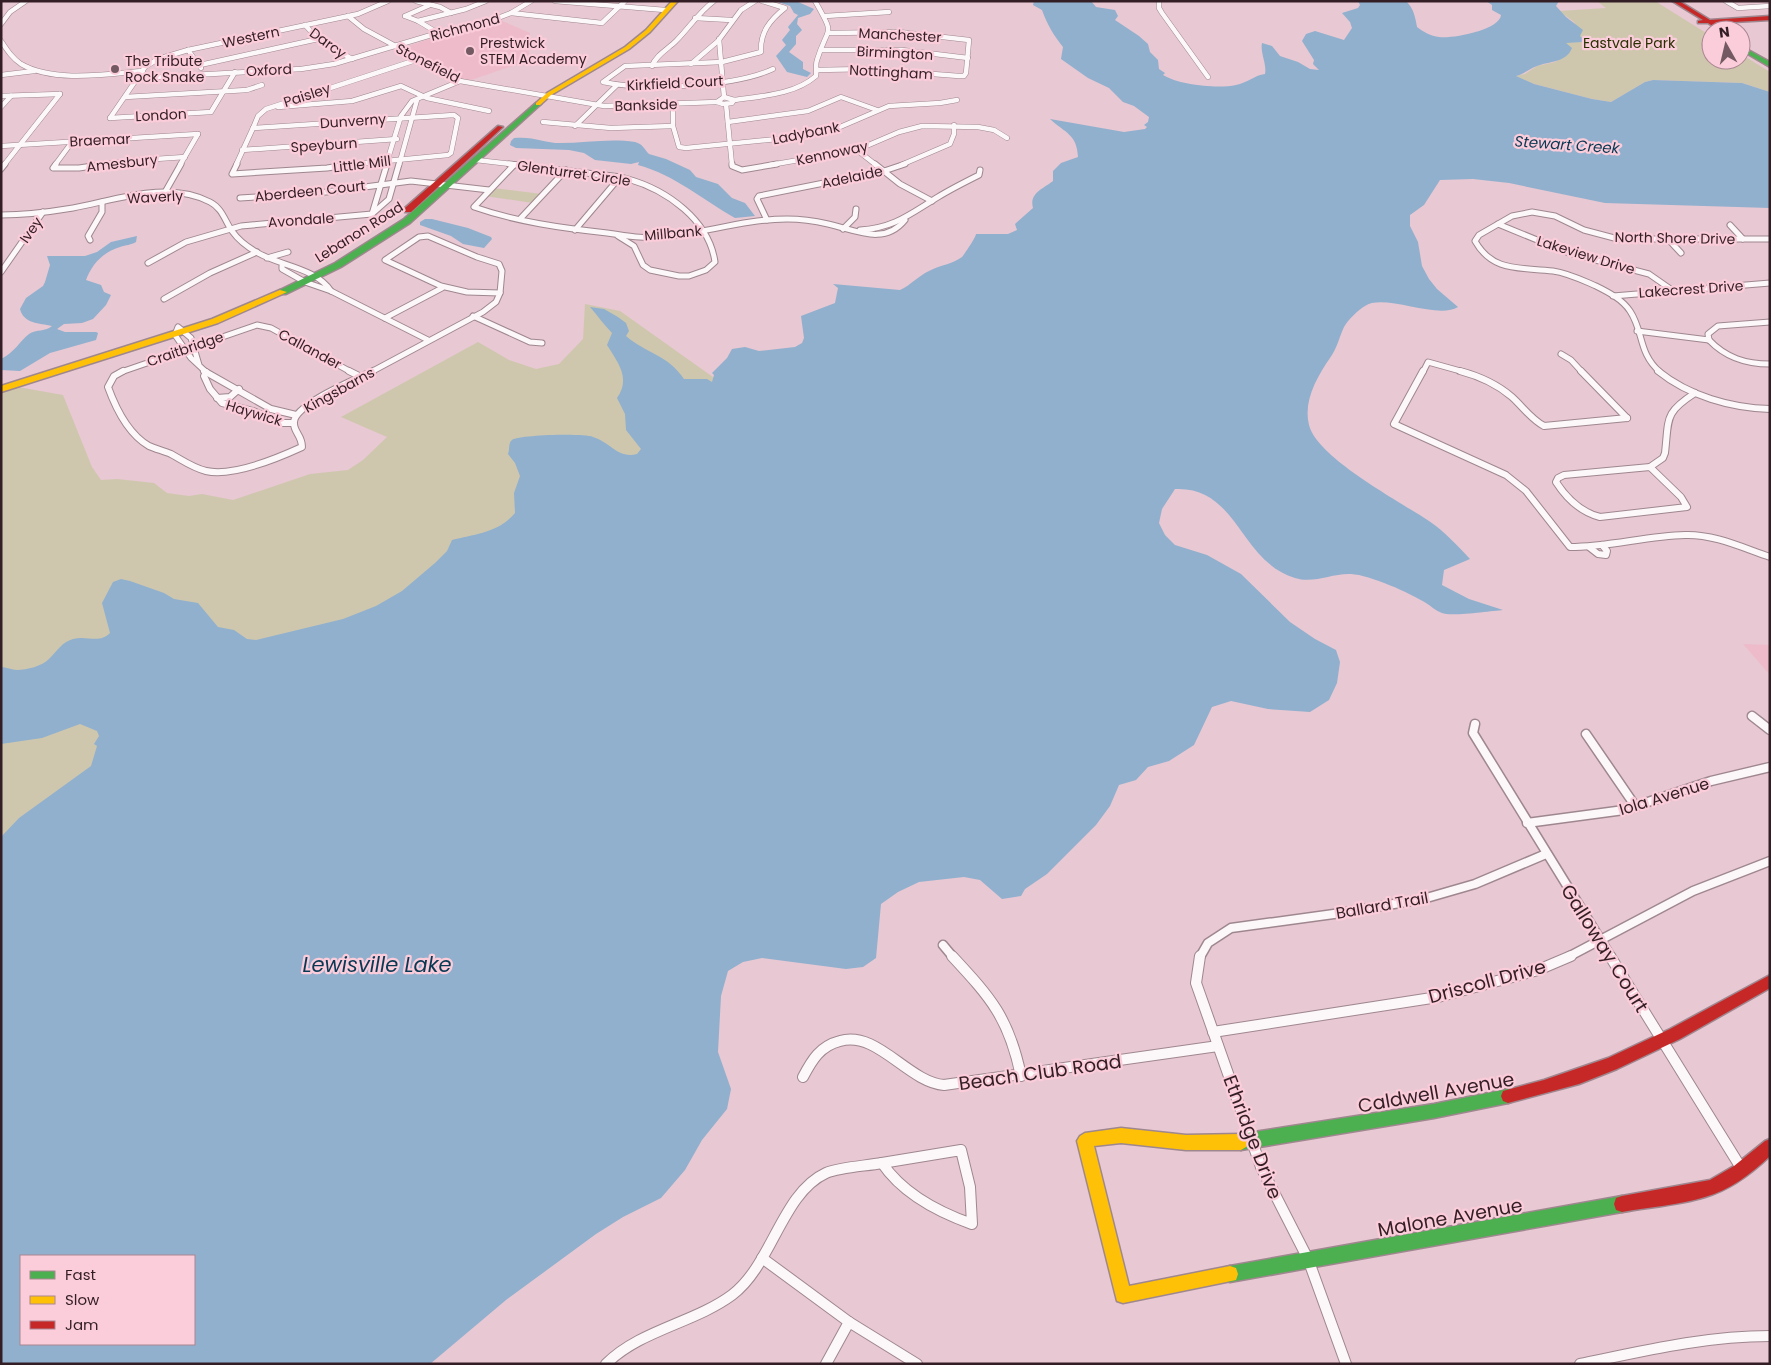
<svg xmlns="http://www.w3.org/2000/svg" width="1771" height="1365" font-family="Poppins,sans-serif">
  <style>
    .built { fill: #eebbcb }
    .green { fill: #cec7ae }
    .water { fill: #90b0ce; fill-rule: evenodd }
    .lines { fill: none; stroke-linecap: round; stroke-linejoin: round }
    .street-far4-casing { stroke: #9f878f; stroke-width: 5.5 }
    .street-far3-casing { stroke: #9f878f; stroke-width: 7 }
    .street-far2-casing { stroke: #9f878f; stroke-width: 8 }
    .street-far1-casing { stroke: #9f878f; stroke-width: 11 }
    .street-casing { stroke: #9f878f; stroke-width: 12 }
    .fast-casing { stroke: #9f878f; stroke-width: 3 }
    .slow-casing { stroke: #9f878f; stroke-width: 3 }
    .jam-casing { stroke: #9f878f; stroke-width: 3 }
    .street-far4 { stroke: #fcf7f8; stroke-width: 4.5 }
    .street-far3 { stroke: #fcf7f8; stroke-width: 5 }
    .street-far2 { stroke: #fcf7f8; stroke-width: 6 }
    .street-far1 { stroke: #fcf7f8; stroke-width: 8 }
    .street { stroke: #fcf7f8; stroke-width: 10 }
    .fast { fill: #4caf50; fill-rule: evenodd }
    .slow { fill: #ffc107; fill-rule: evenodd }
    .jam { fill: #c62828; fill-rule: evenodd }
    .poi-dot { fill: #735a62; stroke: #fbccda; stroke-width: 2 }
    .labels { text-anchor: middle; stroke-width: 4.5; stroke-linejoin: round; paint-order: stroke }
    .far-street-label { font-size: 14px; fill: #341e25; stroke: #fbccda }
    .far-poi-label { font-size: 14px; fill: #341e25; stroke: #fbccda; text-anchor: start }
    .far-park-label { font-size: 14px; fill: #293000; stroke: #fbccda }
    .far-water-label { font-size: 15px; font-style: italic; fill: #073954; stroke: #fbccda }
    .street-label { font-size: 16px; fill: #341e25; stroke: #fbccda }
    .near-street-label { font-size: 19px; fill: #341e25; stroke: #fbccda }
    .near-water-label { font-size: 21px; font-style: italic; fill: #073954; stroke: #fbccda }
  </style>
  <rect width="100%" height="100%" fill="#e8c8d2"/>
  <g class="built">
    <polygon points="500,20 530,33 529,54 521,63 471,80 459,78 406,47 446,33"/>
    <polygon points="1743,644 1770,645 1770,675"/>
  </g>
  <g class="green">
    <polygon points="1597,1 1655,1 1711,36 1711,60 1741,60 1741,54 1770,72 1770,92 1742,83 1653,80 1645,82 1611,102 1592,99 1534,84 1515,76 1525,74 1537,66 1555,62 1562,58 1566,43 1580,36 1574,22 1559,11 1606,8"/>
    <polygon points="493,188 542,194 533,203 485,196"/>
    <polygon points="585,304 620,311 758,409 1,1059 1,384 63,395 92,467 101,480 117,479 154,483 167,493 189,496 202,494 233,500 310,474 348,470 363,460 387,437 341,417 478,342 509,360 536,369 559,364 583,339"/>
  </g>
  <g class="water">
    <polygon points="775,1 796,1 814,9 810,14 798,18 797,24 802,30 796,36 796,44 789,52 803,62 803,69 811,73 807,77 787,72 776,56 786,45 782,40 790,30 788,27 798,15 794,13 790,6"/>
    <path d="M1034,1h57l5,6 19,3 3,6 -3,4 24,16 9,8 2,8 8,8 1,9 6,4 -2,2c16,10 55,14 73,10 11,-2 19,-10 29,-11 2,-10 -5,-21 -3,-31l10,3 8,10 18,6 12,7 9,1 -6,-6 1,-4 -12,-19 4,-7 9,-3 29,9 8,-12 -2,-6 -8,-9 16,-5 2,-3 -2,-4h48c8,8 9,16 11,26 6,5 14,9 22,10 13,2 61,-7 62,-22l-9,-5v-5l-6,-4h73l-3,5 10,11 17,13 -3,6 3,3 -1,3 -16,1 6,5c-6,15 -23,13 -35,18 -8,3 -13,8 -21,10l18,8 58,15 19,3 34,-20 8,-2 89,3 28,9v116l-165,-5 -96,-20 -36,-4 -33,1 -16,25 -14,10v11l8,16 4,24 7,13 8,10 21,18c-21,13 -74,-14 -93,-1 -7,4 -17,14 -21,21 -5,11 -7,21 -14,31 -13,19 -27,43 -21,67 8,33 92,77 120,96 15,10 29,25 41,38l-26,11 -2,15 27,14 34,11c-12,1 -53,7 -61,3 -6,-2 -11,-7 -16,-10 -16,-10 -56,-28 -75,-29 -19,-1 -37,10 -56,4 -56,-17 -57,-92 -120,-89l-13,20 -3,14 6,12 10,10 32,10 34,19 49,48 25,17 21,11 4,12 -3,21 -8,17 -19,12 -42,-3 -37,-8 -19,6 -18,38 -25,16 -21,6 -12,13 -17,5 -9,21 -14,19 -49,49 -22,15 -4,7 -19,3 -22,-19 -16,-3 -45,5 -21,10 -17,12 -5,54 -13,9 -17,2 -84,-11 -19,4 -15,9 -7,25 -3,56 13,37 -4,20 -25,31 -17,30 -24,28 -38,19 -27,17 -90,66 -76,64h-429v-527l18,-19 72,-52 6,-20 -3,-2 5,-8 -2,-5 -17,-7 -38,14 -41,6v-77c5,0 11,3 16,3 10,0 25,-4 32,-11 8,-8 13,-17 24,-20 13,-4 27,5 37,-6l-8,-30 11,-21 8,-3 9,2 34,12 10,6 24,4 20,24 16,3 13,9 9,1 87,-21 33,-13 26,-15 33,-28 12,-12 5,-11c23,-6 46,-7 63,-27l-1,-20 6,-17 -5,-13 -7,-9c2,-5 0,-11 4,-14 7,-5 71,-7 81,-3 17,5 25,22 44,17l4,-5 -15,-19 -1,-16 -8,-16c14,-20 1,-35 -10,-53l5,-12c-8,-8 -14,-17 -22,-26l14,2 14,8 8,6 3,8 -3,5c21,18 41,18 58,43h23l5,3 2,-7 -2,-2 15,-15 5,-9 13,-2 14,4 36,-4 7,-4 2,-5 -3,-22 34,-13 3,-15 -5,-4 67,6c11,-5 18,-14 29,-19 11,-6 24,-7 33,-14 2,-2 14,-20 14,-23h32l9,-4 -2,-6 18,-16c-4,-15 10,-19 20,-27v-10l8,-8 17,-6c-1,-23 -13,-24 -28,-38l74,13 21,-3 2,-2 -3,-2 4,-3 1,-5 -15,-11 -11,-4 -14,-14 -21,-10 -27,-19 2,-12c-9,-11 -16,-23 -21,-37l-9,-5zM21,1256h173v88h-173z"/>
    <path d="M514,138c19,-2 31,5 46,5 25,0 50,-5 75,-1 8,2 9,7 14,12l17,5 24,11 6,7 22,7 14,14 13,5 10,13 -20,2c-32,-18 -60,-43 -97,-53l1,-3 -8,2 -36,-4 -11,-7 -15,-3 -53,-2 -6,-3 1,-4z"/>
    <polygon points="425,219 432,219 468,228 491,237 492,239 484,248 463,244 451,236 420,225 420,222"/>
    <path d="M137,236l-1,6c-5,3 -10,3 -16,5 -17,5 -28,17 -34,33l15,5 3,7 7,3 -5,10 -13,14 -11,4 -18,1 -7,5 8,3h31l2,1 -2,7 -46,13 -30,18 -19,-1v-11c14,-7 18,-17 28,-25 7,-5 17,-2 23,-8 -13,-3 -28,-2 -32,-17l6,-11 17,-12 2,-4 5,-17 -3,-9h38l12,-4 14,-10z"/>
  </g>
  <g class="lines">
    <defs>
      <g id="street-far4">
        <polyline points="416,1 440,7 451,13"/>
        <polyline points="555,1 665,10"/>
        <path d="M762,1l23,7c-15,12 -25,24 -24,44l-39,10 -97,4 -22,16c41,9 132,5 170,-13"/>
        <polyline points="1159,1 1159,8 1162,13 1208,77"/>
        <polyline points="1726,1 1738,8 1770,6"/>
        <polyline points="511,13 602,23 625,1"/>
        <polyline points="348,16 364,29 460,81 604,106 717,102"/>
        <polyline points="405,16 418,21 438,33"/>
        <polyline points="405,16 430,5"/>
        <polyline points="825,16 889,12"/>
        <polyline points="695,18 731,20"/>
        <polyline points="418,21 466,9 486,1"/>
        <polyline points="1,24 10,12 26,1"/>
        <polyline points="305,25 318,39 352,59"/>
        <polyline points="719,39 724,97"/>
        <path d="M1,41c6,9 11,17 20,23 33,19 86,10 122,7"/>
        <polyline points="188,50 201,68"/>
        <polyline points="822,50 902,50 968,58"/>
        <polyline points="691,64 718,41 741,10 755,1"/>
        <polyline points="200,65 318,39"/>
        <path d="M652,66c4,-11 16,-17 24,-25 13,-13 23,-29 38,-40"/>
        <polyline points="817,70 867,69 959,76 964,76 966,73 969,40 899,32 830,33"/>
        <polyline points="1,75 34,71"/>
        <polyline points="139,78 301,69 334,64 438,33 490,21 511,13 531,1"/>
        <polyline points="1,96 60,94"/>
        <polyline points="125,97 247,90 262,85"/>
        <polygon points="724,97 734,100 732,103 723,104 717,102"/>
        <path d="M734,100c27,-4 60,-5 82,-24 1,-5 -1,-11 1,-16 11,-36 19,-22 -2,-59"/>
        <polyline points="673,104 673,126 679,147 686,148 797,137 833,130 889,106 940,103 957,100"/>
        <polyline points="726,104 732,165"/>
        <polyline points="1,107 11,96"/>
        <polyline points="278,107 352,101 401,86 427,98 489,111"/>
        <polyline points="110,118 145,67 158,59 188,50 358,14 388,1"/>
        <polyline points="110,118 211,112 235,72"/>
        <polyline points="543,122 611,128 673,126"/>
        <polyline points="728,122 808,111 841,97 877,110"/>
        <polyline points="575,126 617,85"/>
        <polyline points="253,128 258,116 266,109 419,59"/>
        <polyline points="253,128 454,115 458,118 451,153 448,155 345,165"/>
        <polyline points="1,146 198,134"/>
        <polyline points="242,150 397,139"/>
        <polyline points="857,150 876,165"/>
        <polyline points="476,160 520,165"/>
        <polyline points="4,165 60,94"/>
        <polyline points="55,165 72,142"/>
        <polyline points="98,165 126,161 185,157"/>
        <polyline points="180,165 198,134"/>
        <polyline points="236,165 253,128"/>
        <polyline points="386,165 401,116 412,101 460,81"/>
        <polyline points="399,165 417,100"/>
        <polyline points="770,165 857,150 899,132 922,126 978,127 994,130 1007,138"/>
        <polyline points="901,165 950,144 954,134 954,125"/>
      </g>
      <g id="street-far3">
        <polyline points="56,164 53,168 79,168 106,164"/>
        <polyline points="237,164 232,174 327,168 353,164"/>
        <path d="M509,164c26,3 51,6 77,9 14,2 28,2 42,6 39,11 81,41 87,83l-9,8 -17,6h-10l-29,-6 -7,-5 -9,-19 -16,-10"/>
        <polyline points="732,164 732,166 742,170 777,164"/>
        <polyline points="875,164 900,184 932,201"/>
        <path d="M514,165l-40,42c43,15 88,21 133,26 19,3 38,6 57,4 41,-4 81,-18 123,-18 14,0 28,2 41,5 28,6 56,22 77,-4"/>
        <polyline points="1,169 5,164"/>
        <polyline points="164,194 181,164"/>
        <polyline points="240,198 326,192 411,181 489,190"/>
        <polyline points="372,214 387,164"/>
        <path d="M1,215c24,0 48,-3 72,-7 43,-8 95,-28 137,-6 12,6 15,19 22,29 7,10 17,17 26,22 23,13 58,15 73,38"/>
        <polyline points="520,219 566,170"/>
        <polyline points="767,220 757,199 759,196 884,171 905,164"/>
        <polyline points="1498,224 1569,253 1649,274 1672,290"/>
        <polyline points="1730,225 1743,239"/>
        <polyline points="843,229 855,217 856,209"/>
        <polyline points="575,230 620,177"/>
        <path d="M860,230c34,-2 50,-16 78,-33 13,-8 27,-15 41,-22l1,-5"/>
        <polygon points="428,236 477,257 499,264 502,271 500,293 467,292 441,286 385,260 419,237"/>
        <polyline points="1668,239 1681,253"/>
        <polyline points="90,240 88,236 102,212 102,202"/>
        <polyline points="267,258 288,252"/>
        <polyline points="148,263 186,242 241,226 372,214 389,199 399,164"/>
        <polyline points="282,266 282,269 305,282 331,291 428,340"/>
        <polyline points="1,272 43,212"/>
        <polyline points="1613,296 1770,283"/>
        <polyline points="164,299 210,273 257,252"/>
        <polyline points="473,316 530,342 542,343"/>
        <polyline points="385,318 442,288"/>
        <polyline points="1637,331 1709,340"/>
        <polyline points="1709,340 1708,334 1718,326 1770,322"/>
        <path d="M1709,340c17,18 37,24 61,24"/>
        <polyline points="1561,354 1571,360 1582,372"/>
        <polyline points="199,365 191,338 178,327 175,335 191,358 206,372"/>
        <polyline points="121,372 257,325 271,328 351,372"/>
        <polyline points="371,372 483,312 496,302 500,293"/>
        <polyline points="1423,372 1428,362 1464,372"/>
        <path d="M1660,372c-22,-19 -16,-40 -30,-61 -8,-12 -22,-19 -34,-25 -14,-6 -28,-13 -43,-15 -32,-4 -60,2 -78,-30l4,-6 33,-19 20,-4 23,4 29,14 34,9h152"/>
      </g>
      <g id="street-far2">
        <path d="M123,371l-9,5 -6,11c8,22 20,47 41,59 7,3 15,5 22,8 11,6 22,14 35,17 26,6 72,-13 96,-24 0,-12 -9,-15 -8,-25 1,-18 63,-43 79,-51"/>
        <polyline points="204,371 271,409 296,415"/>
        <polyline points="349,371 361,377"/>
        <path d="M1423,371l-29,53 112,51 20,16 44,56c39,0 76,-11 115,-12 29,-1 58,13 85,22"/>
        <path d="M1460,371c19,5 37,13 52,26 11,10 19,22 32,29l83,-8"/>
        <polyline points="1581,371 1627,418"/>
        <path d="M1658,371c31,25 73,37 112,38"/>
        <polyline points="206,372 204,376 210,389 222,403 253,411 279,423 293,423"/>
        <polyline points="217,398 230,397 239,389"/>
        <path d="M1650,467l31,30 6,10 -87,10c-20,-5 -33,-18 -44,-35l2,-4 6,-3z"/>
        <path d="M1650,467l13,-9 2,-5c4,-35 -1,-40 30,-60"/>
        <polyline points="1589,547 1598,554 1606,555 1607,551 1602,545"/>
      </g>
      <g id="street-far1">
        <polyline points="1752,716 1770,730"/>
        <polyline points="1475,724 1473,733 1611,957"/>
        <polyline points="1586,734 1636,807"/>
        <polyline points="1527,823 1624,810 1711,781 1770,767"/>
        <polyline points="943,945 953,957"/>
        <polyline points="1200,957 1208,943 1231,928 1341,913 1423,899 1475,884 1546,854"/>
        <polyline points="1568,957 1693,891 1770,861"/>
      </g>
      <g id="street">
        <path d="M952,956c39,42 57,62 69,120"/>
        <polyline points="1200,956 1196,983 1261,1167 1308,1259 1346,1364"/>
        <polyline points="1610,956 1743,1171"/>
        <polyline points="1213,1032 1438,997 1538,970 1571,956"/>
        <path d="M803,1077c9,-17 17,-31 37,-36 37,-11 68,41 104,44l274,-39"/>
        <path d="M961,1150l9,37 2,37c-34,-12 -69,-30 -90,-61z"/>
        <polyline points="762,1258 849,1322 917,1364"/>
        <path d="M606,1364c34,-34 88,-41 126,-69 40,-30 50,-102 94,-122 14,-6 40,-7 56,-10"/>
        <polyline points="826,1364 849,1322"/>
        <path d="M1580,1364c63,-13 125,-28 190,-28"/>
      </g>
      <g id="fast">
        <polygon points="1741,46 1770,62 1770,67 1741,50"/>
        <polygon points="536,103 541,104 410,223 341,267 286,294 280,294 280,290 335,263 404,219"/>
        <polygon points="1508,1089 1513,1091 1515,1096 1513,1101 1508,1103 1434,1118 1241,1150 1236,1147 1233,1142 1236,1137 1241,1134 1434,1104"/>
        <polygon points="1622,1196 1628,1198 1630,1204 1628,1210 1622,1212 1230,1282 1224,1280 1222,1274 1224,1268 1230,1266"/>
      </g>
      <g id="slow">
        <polygon points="672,1 678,1 650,32 629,49 551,95 540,105 536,105 536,103 547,93 625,47 646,30"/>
        <polygon points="280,290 287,292 218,323 1,392 1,386 212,319"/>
        <polygon points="1121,1128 1186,1135 1241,1134 1246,1137 1249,1142 1246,1147 1241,1150 1186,1150 1121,1143 1094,1146 1129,1286 1230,1266 1236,1268 1238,1274 1236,1280 1123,1303 1117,1301 1077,1141 1080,1136 1085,1133"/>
      </g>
      <g id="jam">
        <polygon points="1672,1 1679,1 1710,20 1770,16 1770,20 1715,23 1726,30 1719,30 1708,23 1698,23 1698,21 1703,20"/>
        <polygon points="498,126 503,127 411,212 405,212 405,208"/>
        <polygon points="1770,975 1770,988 1680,1039 1617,1069 1579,1084 1508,1103 1503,1101 1501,1096 1503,1091 1544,1080 1608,1058 1670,1029"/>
        <path d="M1770,1139v17c-19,18 -40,34 -65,41 -25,8 -57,10 -83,15l-6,-2 -2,-6 2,-6 6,-2 88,-16 24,-14 31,-25z"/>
      </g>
    </defs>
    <use href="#street-far4" class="street-far4-casing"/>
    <use href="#street-far3" class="street-far3-casing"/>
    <use href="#street-far2" class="street-far2-casing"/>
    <use href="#street-far1" class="street-far1-casing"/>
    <use href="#street" class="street-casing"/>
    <use href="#fast" class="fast-casing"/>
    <use href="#slow" class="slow-casing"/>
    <use href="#jam" class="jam-casing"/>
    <use href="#street-far4" class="street-far4"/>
    <use href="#street-far3" class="street-far3"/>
    <use href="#street-far2" class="street-far2"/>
    <use href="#street-far1" class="street-far1"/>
    <use href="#street" class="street"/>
    <use href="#fast" class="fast"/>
    <use href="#slow" class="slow"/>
    <use href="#jam" class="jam"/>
  </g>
  <g class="poi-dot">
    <circle cx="470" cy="51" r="5"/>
    <circle cx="115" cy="69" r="5"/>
  </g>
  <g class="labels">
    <g class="far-street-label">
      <text transform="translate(465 27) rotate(-15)" y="5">Richmond</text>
      <text transform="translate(900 35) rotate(3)" y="5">Manchester</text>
      <text transform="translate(251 37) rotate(-12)" y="5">Western</text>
      <text transform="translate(328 43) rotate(36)" y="5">Darcy</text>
      <text transform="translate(895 53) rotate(3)" y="5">Birmington</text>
      <text transform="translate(428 63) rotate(27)" y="5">Stonefield</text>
      <text transform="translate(269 70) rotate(-3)" y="5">Oxford</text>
      <text transform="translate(891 72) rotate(3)" y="5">Nottingham</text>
      <text transform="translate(675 83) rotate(-3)" y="5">Kirkfield Court</text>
      <text transform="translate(307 95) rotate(-18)" y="5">Paisley</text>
      <text transform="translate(646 105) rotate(-2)" y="5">Bankside</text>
      <text transform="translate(161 115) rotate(-3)" y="5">London</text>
      <text transform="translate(353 121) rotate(-4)" y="5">Dunverny</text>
      <text transform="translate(806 133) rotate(-11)" y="5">Ladybank</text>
      <text transform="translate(100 140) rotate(-3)" y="5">Braemar</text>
      <text transform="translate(324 145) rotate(-4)" y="5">Speyburn</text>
      <text transform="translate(832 153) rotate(-12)" y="5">Kennoway</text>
      <text transform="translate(122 163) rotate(-6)" y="5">Amesbury</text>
      <text transform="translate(362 164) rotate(-7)" y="5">Little Mill</text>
      <text transform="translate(574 173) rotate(8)" y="5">Glenturret Circle</text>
      <text transform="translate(852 177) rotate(-12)" y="5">Adelaide</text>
      <text transform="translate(310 191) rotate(-6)" y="5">Aberdeen Court</text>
      <text transform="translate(155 197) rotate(-3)" y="5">Waverly</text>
      <text transform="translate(301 220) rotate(-4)" y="5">Avondale</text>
      <text transform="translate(31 230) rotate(-55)" y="5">Ivey</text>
      <text transform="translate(359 232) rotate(-32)" y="5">Lebanon Road</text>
      <text transform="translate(673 233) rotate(-5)" y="5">Millbank</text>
      <text transform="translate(1675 238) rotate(1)" y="5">North Shore Drive</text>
      <text transform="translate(1586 255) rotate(17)" y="5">Lakeview Drive</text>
      <text transform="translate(1691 289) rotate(-4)" y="5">Lakecrest Drive</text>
      <text transform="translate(185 349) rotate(-19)" y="5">Craitbridge</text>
      <text transform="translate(310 349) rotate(28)" y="5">Callander</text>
      <text transform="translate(339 390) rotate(-29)" y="5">Kingsbarns</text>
      <text transform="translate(254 413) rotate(17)" y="5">Haywick</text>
    </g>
    <g class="far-poi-label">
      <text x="480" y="48">Prestwick<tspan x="480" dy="16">STEM Academy</tspan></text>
      <text x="125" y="66">The Tribute<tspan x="125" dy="16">Rock Snake</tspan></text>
    </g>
    <g class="far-park-label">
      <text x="1629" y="48">Eastvale Park</text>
    </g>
    <g class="far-water-label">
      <text transform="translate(1567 145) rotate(4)" y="5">Stewart Creek</text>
    </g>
    <g class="street-label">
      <text transform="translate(1664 796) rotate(-17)" y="6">Iola Avenue</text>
      <text transform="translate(1382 905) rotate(-10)" y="6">Ballard Trail</text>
    </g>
    <g class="near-street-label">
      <text transform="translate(1605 948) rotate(58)" y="7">Galloway Court</text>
      <text transform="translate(1487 981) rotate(-15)" y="7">Driscoll Drive</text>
      <text transform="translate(1040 1072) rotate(-8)" y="7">Beach Club Road</text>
      <text transform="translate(1436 1092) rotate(-10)" y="7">Caldwell Avenue</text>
      <text transform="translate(1253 1137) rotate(69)" y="7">Ethridge Drive</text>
      <text transform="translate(1450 1217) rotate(-10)" y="7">Malone Avenue</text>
    </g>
    <g class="near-water-label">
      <text x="377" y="972">Lewisville Lake</text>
    </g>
  </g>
  <rect width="1771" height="1365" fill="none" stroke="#341e25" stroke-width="5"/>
  <rect x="20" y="1255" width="175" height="90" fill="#fbccda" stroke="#ab8692"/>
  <rect x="30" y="1271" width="25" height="8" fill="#4caf50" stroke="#ab8692"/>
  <text x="65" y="1280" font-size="15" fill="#341e25">Fast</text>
  <rect x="30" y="1296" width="25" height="8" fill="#ffc107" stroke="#ab8692"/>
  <text x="65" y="1305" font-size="15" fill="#341e25">Slow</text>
  <rect x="30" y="1321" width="25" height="8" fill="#c62828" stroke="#ab8692"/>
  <text x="65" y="1330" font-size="15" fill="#341e25">Jam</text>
  <g transform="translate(1726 45) rotate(352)"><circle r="24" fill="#fbccda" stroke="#ab8692"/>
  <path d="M0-4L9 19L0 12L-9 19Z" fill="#735a62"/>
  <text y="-8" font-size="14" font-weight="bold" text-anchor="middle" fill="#341e25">N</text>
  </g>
</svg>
